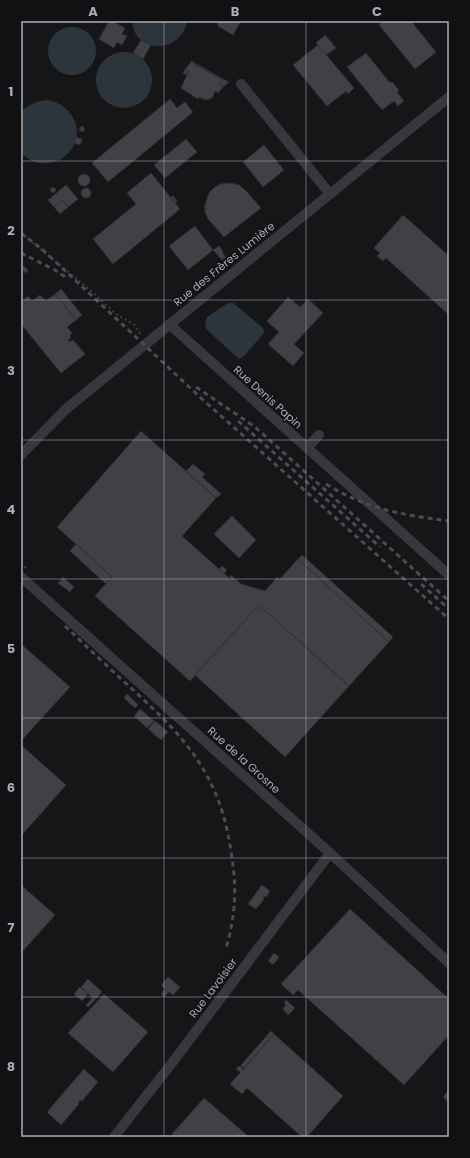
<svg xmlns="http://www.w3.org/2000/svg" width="470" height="1158" font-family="Poppins,sans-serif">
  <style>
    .water { fill: #2c353c }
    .building { fill: #404145; stroke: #303034 }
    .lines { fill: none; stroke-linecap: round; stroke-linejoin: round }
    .path { stroke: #3d3f44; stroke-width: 2; stroke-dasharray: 2 3; stroke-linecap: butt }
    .minor { stroke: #37383d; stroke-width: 10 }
    .rail { stroke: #4a4c52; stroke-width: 3; stroke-dasharray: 5 4; stroke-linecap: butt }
    .grid { fill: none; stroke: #a8adb8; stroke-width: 1; stroke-opacity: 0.55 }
    .labels { text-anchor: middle; stroke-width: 3; stroke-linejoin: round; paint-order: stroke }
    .street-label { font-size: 11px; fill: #a8adb8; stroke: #111113 }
    .neatline { fill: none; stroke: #a8adb8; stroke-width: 1.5 }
    .grid-label { font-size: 13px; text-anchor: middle; font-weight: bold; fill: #a8adb8 }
  </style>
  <rect width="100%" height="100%" fill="#161618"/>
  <g class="water">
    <path d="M132,21h55c-5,33 -53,34 -55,0z"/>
    <circle cx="72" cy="51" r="24"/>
    <circle cx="124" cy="80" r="28"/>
    <path d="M46,100c10,1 18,6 24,13 24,32 -20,69 -49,40v-41c8,-8 15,-10 25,-12z"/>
    <polygon points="228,303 233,303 263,328 264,333 243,357 239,359 206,329 205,324 207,317"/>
  </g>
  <g class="building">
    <polygon points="109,21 112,21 125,28 122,34 127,36 122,45 117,42 114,48 99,39"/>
    <polygon points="217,21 241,21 233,35 218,26"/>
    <polygon points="384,21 411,21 436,52 415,69 379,25"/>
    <polygon points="325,35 336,48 326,55 316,43"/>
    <polygon points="141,40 151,45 143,59 133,53"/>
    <polygon points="318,45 354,88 348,94 346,91 327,106 293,65"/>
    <polygon points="366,53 390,83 392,82 399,90 397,92 404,101 398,106 394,101 382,110 347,67"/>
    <polygon points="192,61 195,65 223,80 220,85 223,87 218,93 215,91 212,98 206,100 199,97 198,99 181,88 189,71 186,68"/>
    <polygon points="193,62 221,78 229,82 223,87 220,85 223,80 195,65"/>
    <polygon points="186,68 189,71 187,75 183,73"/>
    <polygon points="170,99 177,108 185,102 193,112 108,182 92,163"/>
    <circle cx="82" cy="129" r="2.5"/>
    <polygon points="76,137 82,139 80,145 74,143"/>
    <polygon points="186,139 197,152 165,178 154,165"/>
    <polygon points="264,145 284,170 263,187 243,162"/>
    <polygon points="151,173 180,209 113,264 93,239 136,204 127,193"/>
    <circle cx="84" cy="180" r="6"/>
    <polygon points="230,183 239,185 246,191 261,208 224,237 208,219 205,212 205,205 209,193 215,187 221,184"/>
    <polygon points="66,185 78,199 68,207 62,200 54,207 48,200"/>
    <circle cx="53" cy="190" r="2.5"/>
    <circle cx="86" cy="193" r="5"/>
    <polygon points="173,196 177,201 175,203 171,197"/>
    <polygon points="62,200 68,207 60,214 54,207"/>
    <polygon points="403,215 449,256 449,315 386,258 383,261 377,256 380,253 374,248"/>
    <polygon points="195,226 213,250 188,270 169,246"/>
    <polygon points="219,246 223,251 222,252 226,257 222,260 213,250"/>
    <polygon points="21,264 28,270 26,273 21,269"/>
    <polygon points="61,289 82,315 76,320 55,294"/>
    <polygon points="55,294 76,320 67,327 72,333 70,335 71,337 68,340 69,342 73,340 85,354 61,373 21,324 21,302 28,296 32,301 40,295 46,301"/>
    <polygon points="288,297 300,307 308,299 323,313 294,344 304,353 293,366 268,344 279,332 267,321"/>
    <polygon points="141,431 216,498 182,536 229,578 231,575 241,584 265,591 277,577 280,579 298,559 389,642 349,686 259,605 190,681 95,596 112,577 57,527"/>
    <polygon points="193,464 205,474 202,477 221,494 216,498 186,471"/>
    <polygon points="232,516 256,540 239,558 214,534"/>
    <polygon points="76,544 112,577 106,584 70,551"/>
    <polygon points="302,555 393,637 389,642 298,559"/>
    <polygon points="222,566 227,570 224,574 219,569"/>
    <polygon points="63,577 74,587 70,592 58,583"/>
    <polygon points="259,605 349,686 285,757 195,675"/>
    <polygon points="21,644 70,687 21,741"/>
    <polygon points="127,694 138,705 135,708 124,698"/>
    <polygon points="140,709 154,721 147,728 134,716"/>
    <polygon points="155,721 168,732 161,740 148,729"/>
    <polygon points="21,745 66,785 21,836"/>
    <polygon points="21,885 55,915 21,953"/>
    <polygon points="262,885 270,891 266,897 264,896 263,898 264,899 256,909 248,904"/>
    <polygon points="350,909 449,999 449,1035 404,1085 298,990 293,995 281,984"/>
    <polygon points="274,953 279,957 273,965 268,961"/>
    <polygon points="168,977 180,987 173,995 169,992 164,997 161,994 165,989 161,985"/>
    <polygon points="88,979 102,992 95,1000 81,987"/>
    <polygon points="80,987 88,994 82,1001 74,994"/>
    <polygon points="104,994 148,1032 113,1072 68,1033"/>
    <polygon points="93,997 95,1000 88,1007 86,1005"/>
    <polygon points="286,1000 295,1008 288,1015 283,1009 286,1005 284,1003"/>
    <polygon points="271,1031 274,1034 244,1068 241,1065"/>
    <polygon points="274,1034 343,1096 307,1137 302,1137 247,1088 242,1094 230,1084 241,1072 237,1070 237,1067 241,1066 243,1070"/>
    <polygon points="84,1069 98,1082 82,1101 80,1100 78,1103 79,1104 61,1125 47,1112"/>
    <polygon points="449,1090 449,1102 443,1097"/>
    <polygon points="204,1098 249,1137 176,1137 172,1134"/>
  </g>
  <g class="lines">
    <g class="path">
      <polyline points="21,233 90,290 116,314 135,325 141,335"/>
      <polyline points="21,563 26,568"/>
    </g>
    <g class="minor">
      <polyline points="241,84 330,194"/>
      <polyline points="169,324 449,575"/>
      <polyline points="307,448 319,435"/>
      <polyline points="21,455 66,409 449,97"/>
      <polyline points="21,577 330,853 449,963"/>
      <polyline points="114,1137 172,1063 330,853"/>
    </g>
    <g class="rail">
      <polyline points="21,233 43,250 202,399 449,619"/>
      <polyline points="21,253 55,270 67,278"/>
      <polyline points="196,387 255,427 449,601"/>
      <polyline points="238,421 380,547"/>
      <path d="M326,484c41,25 76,31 123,37"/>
      <polyline points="421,584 449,609"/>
      <path d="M65,626c22,21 44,42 66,62 26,24 52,48 71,79 16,26 25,55 29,85 6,34 5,62 -5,96"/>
    </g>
  </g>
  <path class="grid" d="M164,21v1116M306,21v1116M21,161h428M21,300h428M21,440h428M21,579h428M21,718h428M21,858h428M21,997h428"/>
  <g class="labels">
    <g class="street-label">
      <text transform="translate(224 264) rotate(-39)" y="4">Rue des Frères Lumière</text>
      <text transform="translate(268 397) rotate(42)" y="4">Rue Denis Papin</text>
      <text transform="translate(244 760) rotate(42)" y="4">Rue de la Grosne</text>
      <text transform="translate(213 988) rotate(-53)" y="4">Rue Lavoisier</text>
    </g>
  </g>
  <rect width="470" height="1158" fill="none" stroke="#111113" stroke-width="44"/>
  <rect x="22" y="22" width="426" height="1114" class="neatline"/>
  <g class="grid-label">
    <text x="93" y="16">A</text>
    <text x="235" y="16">B</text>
    <text x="377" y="16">C</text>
    <text x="11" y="96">1</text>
    <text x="11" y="235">2</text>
    <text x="11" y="375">3</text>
    <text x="11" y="514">4</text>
    <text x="11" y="653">5</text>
    <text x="11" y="792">6</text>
    <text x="11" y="932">7</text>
    <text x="11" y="1071">8</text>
  </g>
</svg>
